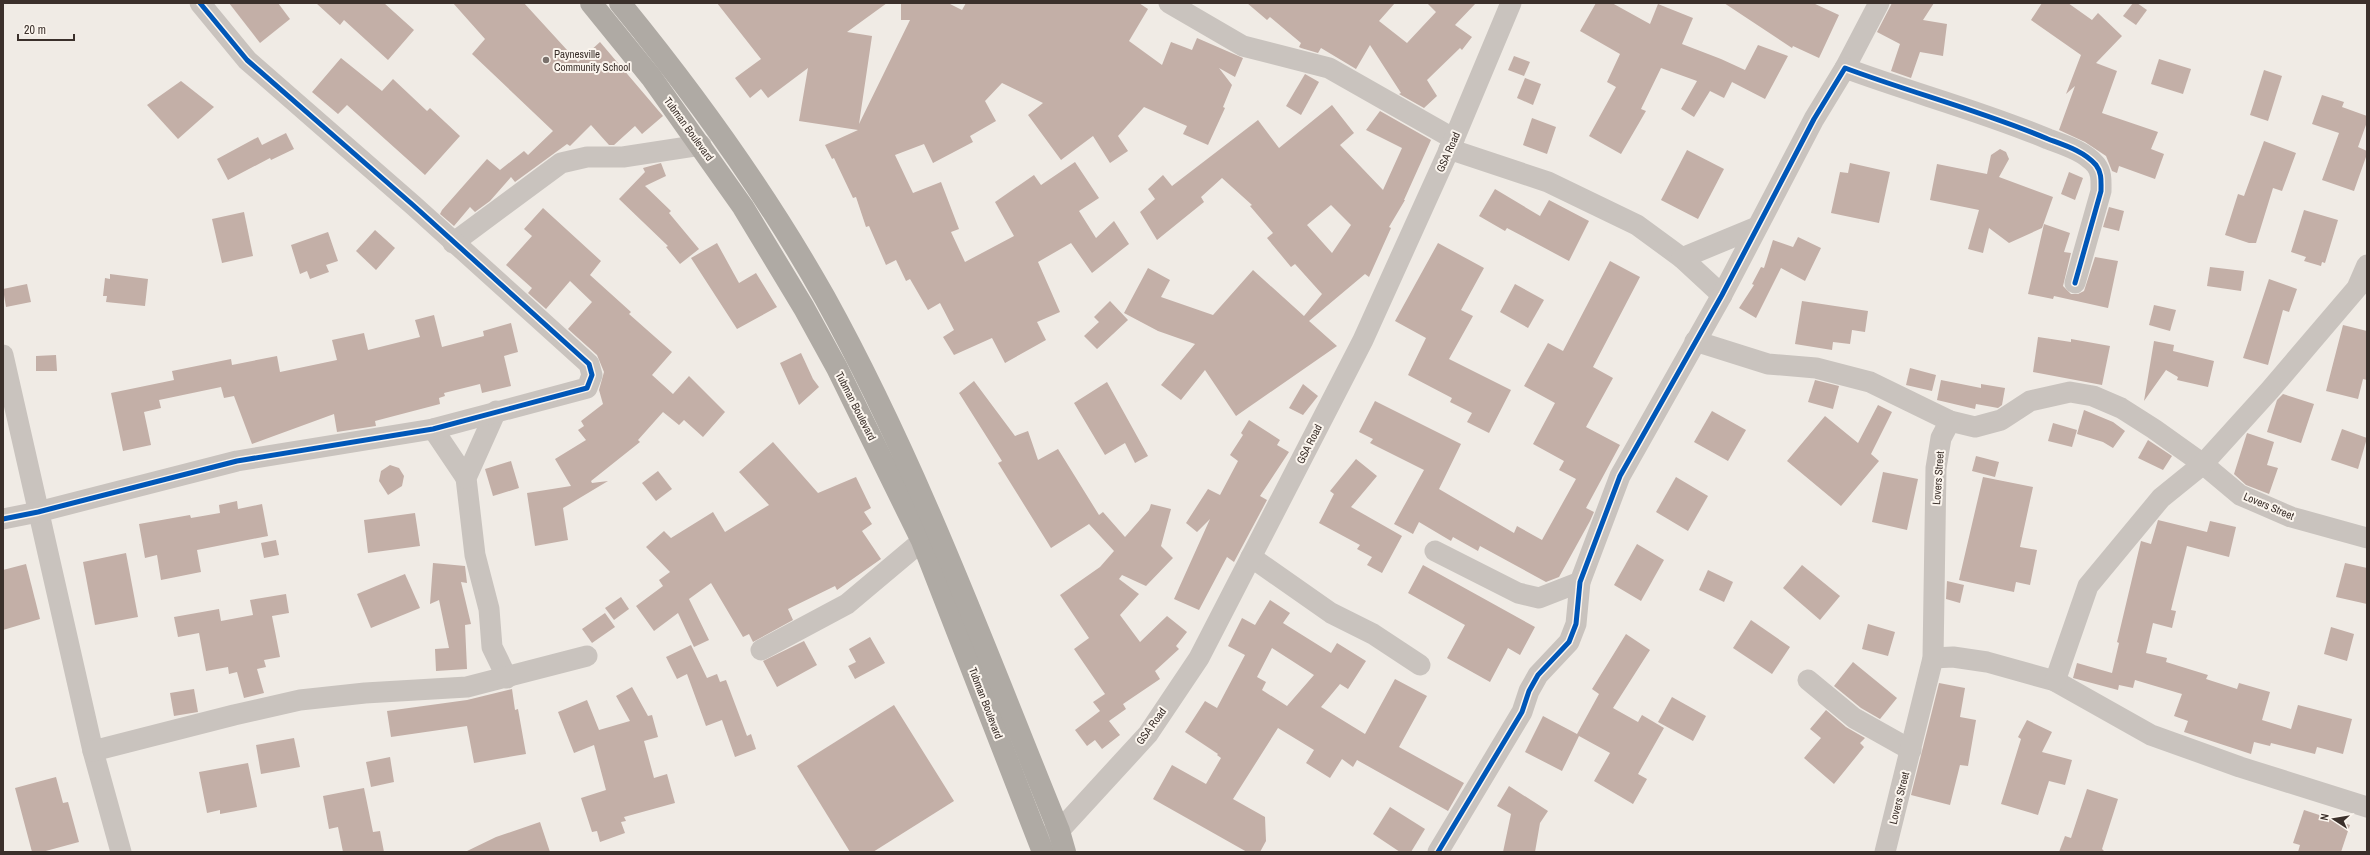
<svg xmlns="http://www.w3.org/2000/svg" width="2370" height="855" font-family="'Archivo Narrow',sans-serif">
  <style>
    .building { fill: #c3afa7; fill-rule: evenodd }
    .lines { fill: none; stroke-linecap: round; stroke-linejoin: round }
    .minor { stroke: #c9c3be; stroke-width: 21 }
    .highway { stroke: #afaaa4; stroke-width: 22 }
    .cycleway-casing { stroke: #fbf5ee; stroke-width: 8 }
    .cycleway { stroke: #0057b8; stroke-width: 5 }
    .poi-dot { fill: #7a716c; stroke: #fbf5ee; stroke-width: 1.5 }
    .labels { text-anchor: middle; stroke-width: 4; stroke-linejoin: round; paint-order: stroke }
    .poi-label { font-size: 11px; fill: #3b302b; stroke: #fbf5ee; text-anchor: start }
    .street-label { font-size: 11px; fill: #3b302b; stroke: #fbf5ee }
  </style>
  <rect width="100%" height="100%" fill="#f0ebe5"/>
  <g class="building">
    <polygon points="229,3 278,3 290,19 260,43"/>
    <polygon points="316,3 384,3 414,30 388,60 344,20 340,25"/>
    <polygon points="453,3 524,3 578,62 600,42 663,116 642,134 635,126 614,145 609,145 591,125 570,146 567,144 515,182 511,177 490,201 475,212 470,207 454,226 440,214 442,210 487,159 500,170 524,151 528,155 553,131 472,54 485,39"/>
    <polygon points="717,3 887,3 847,32 872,36 859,124 910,20 901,20 901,3 948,3 962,10 966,3 1139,3 1148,9 1129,41 1162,65 1171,42 1192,50 1197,38 1243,58 1235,77 1219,68 1232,85 1223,107 1225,108 1208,145 1183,134 1187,126 1144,107 1118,136 1128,151 1110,163 1093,136 1061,160 1028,115 1043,103 1002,83 985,101 996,121 970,136 973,142 933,163 924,144 895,155 913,193 941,182 959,229 951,232 965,262 1014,236 995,202 1034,175 1041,185 1075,162 1099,198 1079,211 1096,238 1114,221 1129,244 1092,273 1071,243 1038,262 1060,312 1037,322 1046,340 1005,363 992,338 954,355 943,337 954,330 940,303 928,310 910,279 906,281 896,260 886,265 869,226 866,227 856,197 853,198 834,158 832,159 825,145 858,130 799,121 808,68 768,98 761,89 750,98 735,78 761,59"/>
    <polygon points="1247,3 1395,3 1379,21 1407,43 1436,12 1427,3 1476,3 1455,25 1472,37 1462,50 1460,48 1427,80 1437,96 1424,108 1399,94 1401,93 1370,45 1356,69 1321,48 1318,53 1301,48 1299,47 1301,43 1270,17 1267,20"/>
    <polygon points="1596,3 1612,3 1650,24 1658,4 1693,18 1682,44 1721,59 1745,70 1758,45 1788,56 1765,99 1732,82 1724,98 1710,91 1694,117 1681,109 1697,81 1661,68 1641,109 1646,111 1621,154 1589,136 1616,87 1607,82 1620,54 1580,31"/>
    <polygon points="1724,3 1813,3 1839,15 1819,58 1793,46 1792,48"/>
    <polygon points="1892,3 1934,3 1923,20 1947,24 1943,56 1920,52 1911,78 1891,71 1900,44 1877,32"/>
    <polygon points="2042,3 2068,3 2092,20 2098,13 2122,36 2096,63 2117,71 2102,113 2158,132 2151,149 2164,154 2155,179 2119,166 2117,173 2112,171 2106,156 2085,142 2059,130 2075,86 2066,94 2081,55 2031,20"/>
    <polygon points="2133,3 2137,3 2147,10 2136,25 2123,16"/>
    <polygon points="1514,56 1530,62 1524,76 1508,70"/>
    <polygon points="341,58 382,91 393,79 427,111 430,108 460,136 425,175 347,105 338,114 312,92"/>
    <polygon points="2159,59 2191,69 2183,94 2151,84"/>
    <polygon points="2264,70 2282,76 2268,121 2250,115"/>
    <polygon points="1305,74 1319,82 1301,115 1286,106"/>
    <polygon points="1525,78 1541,84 1533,105 1517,98"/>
    <polygon points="181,81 214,107 178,139 147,105"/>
    <polygon points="2322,95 2344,102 2342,107 2367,116 2367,122 2358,147 2367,151 2367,154 2354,191 2322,180 2339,133 2312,124"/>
    <path d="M1332,105l22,28 -14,12 43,45 19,-42 -36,-18 14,-19 51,29 -27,60h1l-16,27 2,1 -22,49 -4,-3 -56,47 28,25 -101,70 -31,-46 -24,30 -20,-15 34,-41 -37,-13 -34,-18 24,-45 22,12 -9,17 52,18 40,-45 51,46 18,-22 -27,-30 -4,3 -24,-29 6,-5 -23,-27 2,-1 -30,-27 -21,19 3,5 -47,38 -17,-28 15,-13 -7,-10 15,-14 9,11 86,-66 21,28zM1331,205l20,20 -19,28 -25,-28z"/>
    <polygon points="1532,118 1556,127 1547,154 1523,145"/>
    <polygon points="286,133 294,149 271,160 270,158 228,180 217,159 258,137 262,145"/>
    <polygon points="2264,141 2296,153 2282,191 2273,188 2256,243 2249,243 2225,235 2238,194 2244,196"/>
    <polygon points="2000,149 2006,152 2009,159 1999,177 2053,197 2042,228 2009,243 1989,228 1983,253 1968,249 1979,210 1930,200 1937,164 1987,174 1991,155"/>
    <polygon points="1687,150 1724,169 1698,219 1661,200"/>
    <polygon points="661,163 666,176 645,186 671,211 669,213 699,249 680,264 666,247 668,246 619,199 645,172 643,168"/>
    <polygon points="1850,163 1890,172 1879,223 1831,213 1840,172 1848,173"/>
    <polygon points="2069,172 2083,178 2075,200 2061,194"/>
    <polygon points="1495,189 1540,216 1549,200 1589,221 1569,261 1507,228 1505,231 1479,216"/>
    <polygon points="2109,207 2124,211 2119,231 2103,227"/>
    <polygon points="543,208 601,261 590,275 631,312 629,314 672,352 652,375 673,394 689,376 725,412 703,437 684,420 679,425 663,412 638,440 640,442 591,481 592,483 608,481 563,508 568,540 535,546 527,493 571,486 555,459 586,440 578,430 584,426 581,421 603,404 599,390 604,372 597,355 568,329 592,302 570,281 546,309 528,293 532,288 506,265 532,236 524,229"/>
    <polygon points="2304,210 2338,220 2325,263 2322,262 2321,266 2304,261 2306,257 2291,252"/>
    <polygon points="244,212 253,256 222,263 212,219"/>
    <polygon points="2044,224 2070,233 2064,252 2071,253 2063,286 2071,294 2078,294 2084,291 2095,257 2118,261 2108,308 2054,296 2053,299 2028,294"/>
    <polygon points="375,230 395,248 376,270 356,251"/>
    <polygon points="328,232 338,261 326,265 329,272 310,279 307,271 300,274 291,245"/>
    <polygon points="1798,237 1821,248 1805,281 1781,268 1756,318 1739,308 1754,285 1752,284 1761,267 1764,268 1773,240 1793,247"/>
    <polygon points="717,243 739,283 756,273 777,307 737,329 691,258"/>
    <polygon points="1438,243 1484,268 1461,310 1473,316 1449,359 1511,390 1489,433 1467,422 1472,413 1450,402 1452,398 1408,375 1426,338 1395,321"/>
    <polygon points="1610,261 1640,277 1593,367 1613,378 1586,427 1620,445 1586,508 1594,512 1590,521 1559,577 1546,582 1480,546 1478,551 1453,537 1451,541 1419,522 1413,534 1394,524 1424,470 1370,443 1373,439 1359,432 1375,401 1461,444 1439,489 1514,533 1517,526 1542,540 1576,479 1559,470 1564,461 1533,444 1555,403 1524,386 1548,343 1563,351"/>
    <polygon points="2210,267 2244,271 2241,291 2207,286"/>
    <polygon points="110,274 148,279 145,306 106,302 107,296 103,296 105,278 110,279"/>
    <polygon points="2269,279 2297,289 2289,312 2283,310 2268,365 2243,358"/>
    <polygon points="27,284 31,302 6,307 3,289"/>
    <polygon points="1515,284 1544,300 1528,328 1500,312"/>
    <polygon points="1110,301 1128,320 1097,349 1084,336 1099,322 1094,317"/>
    <polygon points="1802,301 1868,311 1865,332 1852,330 1850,344 1833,342 1832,350 1795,344"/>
    <polygon points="2154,305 2176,310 2170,331 2149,325"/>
    <polygon points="434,315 442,347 484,336 483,331 511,323 518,352 504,356 511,386 482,393 480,384 444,393 445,396 439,398 440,404 375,421 376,426 337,432 334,414 252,444 234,396 224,398 221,387 159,400 161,408 144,412 151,445 123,451 111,393 174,380 172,371 231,359 232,365 277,356 280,372 337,360 332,340 364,333 368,350 420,337 415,320"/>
    <polygon points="2343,325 2367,331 2367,380 2363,379 2358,399 2326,391"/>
    <polygon points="2038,337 2071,342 2071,339 2110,346 2102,385 2033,372"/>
    <polygon points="2154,341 2174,345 2173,351 2214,361 2208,387 2177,380 2178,377 2166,370 2144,401"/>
    <polygon points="801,353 813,379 819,387 799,405 780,363"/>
    <polygon points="56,355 57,371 36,371 36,356"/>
    <polygon points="1910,368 1936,375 1932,391 1906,385"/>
    <polygon points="1815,380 1839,386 1833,409 1808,402"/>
    <polygon points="1941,380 1981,388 1981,384 2005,388 2002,405 1998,408 1976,404 1975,409 1937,400"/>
    <polygon points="974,381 1015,436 1028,431 1038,460 1058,449 1099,515 1103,512 1125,537 1149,510 1151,504 1171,509 1161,546 1173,558 1146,586 1122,575 1119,579 1139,594 1120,615 1140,642 1167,616 1187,632 1176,646 1179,649 1155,671 1160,679 1123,704 1126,709 1109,721 1120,735 1102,749 1095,740 1087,746 1075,730 1100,711 1093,702 1105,694 1074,649 1089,638 1060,595 1100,567 1114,551 1089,524 1051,548 998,463 1002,461 959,393"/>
    <polygon points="1107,382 1148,456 1135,463 1125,443 1105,455 1074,403"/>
    <polygon points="1303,384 1318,396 1303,415 1289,408"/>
    <polygon points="2283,394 2314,404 2301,443 2267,432 2277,400"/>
    <polygon points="1878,405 1892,412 1871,454 1879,461 1841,506 1787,461 1825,416 1858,443"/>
    <polygon points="2084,410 2113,422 2125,431 2113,448 2103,442 2077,434"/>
    <polygon points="1712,411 1746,430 1728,461 1694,442"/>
    <polygon points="1249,420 1280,440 1277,445 1289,452 1260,496 1267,500 1234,562 1227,557 1199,610 1174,599 1210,519 1197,532 1186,523 1208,489 1220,495 1238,461 1230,455 1243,435 1241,433"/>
    <polygon points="2053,423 2077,430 2072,447 2048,441"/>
    <polygon points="2342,429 2367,438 2358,469 2331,460"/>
    <polygon points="2247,433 2274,442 2267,465 2278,468 2269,494 2246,485 2234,474"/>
    <polygon points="2148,440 2172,456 2163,470 2138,458"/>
    <polygon points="773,442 818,493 856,477 871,508 864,512 872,524 862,531 881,559 837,590 835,586 788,609 793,620 753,642 749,634 743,637 711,583 689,599 709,640 694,647 678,613 654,631 636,606 663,586 659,580 670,572 646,547 664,531 671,538 713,512 725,532 769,505 739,472"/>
    <polygon points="1976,456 1999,462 1995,477 1972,471"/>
    <polygon points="1356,459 1377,476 1351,507 1402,536 1382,573 1367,565 1372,557 1357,549 1360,545 1319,523 1334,494 1330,491"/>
    <polygon points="511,461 519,488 493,496 485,469"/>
    <polygon points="390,465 399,468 404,476 402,486 388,495 379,481 381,471"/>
    <polygon points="658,471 672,489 656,501 642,483"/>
    <polygon points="1883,472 1918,479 1907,530 1872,522"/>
    <polygon points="1676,477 1708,496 1688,531 1656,512"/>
    <polygon points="1983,477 2033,487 2020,547 2037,550 2030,585 2016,582 2014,592 1959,580"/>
    <polygon points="237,501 238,509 262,504 268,536 197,550 201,572 161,580 157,555 145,558 139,524 190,515 191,518 220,513 219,505"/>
    <polygon points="415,513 420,546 368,553 364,520"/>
    <polygon points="2158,520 2207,532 2210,521 2236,527 2229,557 2187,546 2171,610 2176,611 2172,628 2153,623 2146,653 2167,658 2166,662 2208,675 2206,679 2237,689 2239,683 2270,692 2262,720 2291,729 2298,705 2352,719 2343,754 2317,747 2315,754 2271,743 2270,746 2254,742 2251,754 2184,732 2188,721 2174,716 2182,694 2135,680 2133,688 2119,685 2118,690 2073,678 2077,663 2112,673 2119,643 2117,642 2141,541 2151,544"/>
    <polygon points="276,540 279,555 264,558 261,543"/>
    <polygon points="1637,544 1664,560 1641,601 1614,585"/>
    <polygon points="126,553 138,617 95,625 83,562"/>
    <polygon points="433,563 465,566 467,583 461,582 471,624 465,625 467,669 436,671 435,649 449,648 439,600 430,604"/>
    <polygon points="2345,563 2367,568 2367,604 2336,597"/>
    <polygon points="26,564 40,619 3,630 3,570"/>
    <polygon points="1423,565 1535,627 1520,655 1508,648 1490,682 1447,658 1465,625 1408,593"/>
    <polygon points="1802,565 1840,596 1820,620 1783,588"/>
    <polygon points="1708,570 1733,582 1724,602 1699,590"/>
    <polygon points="405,574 420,608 371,628 357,594"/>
    <polygon points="1947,581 1964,585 1960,603 1946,599"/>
    <polygon points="286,594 289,613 272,616 280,657 264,660 266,667 257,669 264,693 244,698 237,672 229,674 228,667 206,671 199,633 178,637 174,617 219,609 221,621 253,615 250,600"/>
    <polygon points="621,597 629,609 614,620 605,608"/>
    <path d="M1270,600l20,13 -7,10 48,30 6,-10 29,18 -18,28 -8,-5 -19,23 44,27 30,-55 32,17 -28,51 65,36 -16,28 -91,-51 -4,7 -11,-8 -12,19 -24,-15 8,-13 -36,-22 -45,71 32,18 1,24 -6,11h-13l-94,-53 19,-34 34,19 15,-26 -4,-3 1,-1 -33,-22 20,-31 12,7 28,-53 -17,-9 14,-28 13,7zM1272,648l42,27 -27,31 -25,-16 4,-8 -9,-5z"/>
    <polygon points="605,613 615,627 592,643 582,629"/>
    <polygon points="1751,620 1790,647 1772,674 1733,648"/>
    <polygon points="1868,624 1895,632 1888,656 1862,649"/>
    <polygon points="2331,627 2354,634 2347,661 2324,654"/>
    <polygon points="1626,634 1650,650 1613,708 1638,722 1642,715 1664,728 1638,774 1647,779 1633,804 1594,781 1610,753 1579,736 1562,771 1525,752 1543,716 1577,734 1599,694 1592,689"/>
    <polygon points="870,637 885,663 855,679 848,666 856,662 849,649"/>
    <polygon points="804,641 817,665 777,687 763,661"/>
    <polygon points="691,645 707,678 717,674 720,682 726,680 747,736 751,734 756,749 735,757 722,720 706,726 687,674 677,679 666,657"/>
    <polygon points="1853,662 1897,698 1880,719 1861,708 1834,686"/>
    <polygon points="1939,683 1965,688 1960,717 1976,720 1968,766 1960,765 1950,805 1911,795"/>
    <polygon points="632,687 648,716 652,715 658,737 644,741 654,778 667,774 675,803 624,817 626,821 621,822 625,833 600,842 597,831 592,832 581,798 606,790 594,745 574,753 558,712 587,700 599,730 630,721 616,696"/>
    <polygon points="194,689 198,712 174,716 170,693"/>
    <polygon points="512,689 515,710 518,709 526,754 474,763 467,726 391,737 387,711 467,700"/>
    <polygon points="1672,697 1706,716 1693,741 1658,722"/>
    <polygon points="894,705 954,801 873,852 850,852 797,766"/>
    <polygon points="1826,710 1846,727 1865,738 1860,743 1864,747 1834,784 1804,758 1821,738 1810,729"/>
    <polygon points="2027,720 2052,732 2042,752 2072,760 2065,785 2049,781 2038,815 2001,804 2021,739 2018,737"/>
    <polygon points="294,738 300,767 261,774 256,745"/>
    <polygon points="390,757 394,782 371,787 366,762"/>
    <polygon points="248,763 257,807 220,814 220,810 207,813 199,772"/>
    <polygon points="56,777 63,803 68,802 79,842 42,852 32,852 15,788"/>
    <polygon points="1509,786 1548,811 1540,823 1535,852 1503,852 1511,814 1497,806"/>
    <polygon points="364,788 373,832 380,831 384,852 343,852 338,827 329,829 323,796"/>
    <polygon points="2087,789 2118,799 2102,849 2105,852 2059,852 2065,836 2071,838"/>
    <polygon points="1390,807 1425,829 1411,852 1400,852 1373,834"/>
    <polygon points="2304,810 2350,825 2341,852 2298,852 2300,845 2293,843"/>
    <polygon points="540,822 550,852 465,852 496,837"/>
  </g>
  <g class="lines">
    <g class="minor">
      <polyline points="1169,3 1243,46 1329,68 1454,139"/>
      <polyline points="1845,68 1879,3"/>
      <polyline points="1449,149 1548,182 1637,225 1682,258 1757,227"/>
      <polyline points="453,243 561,163 587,157 623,157 701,145"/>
      <polyline points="1682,258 1722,295"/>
      <polyline points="1695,341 1768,364 1816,368 1870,382 1950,421 1975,427 2001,420 2030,401 2070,392 2093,396 2121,408 2154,429 2203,464 2240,495 2291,517 2367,538"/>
      <polyline points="3,355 93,751 121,852"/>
      <polyline points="496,411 466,478 475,555 489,609 492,647 507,678"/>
      <polyline points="433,429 466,478"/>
      <polyline points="3,519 38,512 237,461 433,429 587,388 592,375 589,364 413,205 247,60 200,3"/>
      <polyline points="1435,551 1518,593 1539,598 1580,582"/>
      <polyline points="1251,557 1331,613 1373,634 1420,665"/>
      <polyline points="761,650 847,604 922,541"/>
      <polyline points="1933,658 1953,657 1987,662 2055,681 2151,735 2240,767 2367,807"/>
      <polyline points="1808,680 1854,718 1911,750"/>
      <polyline points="2055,681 2088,586 2161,498 2203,464 2270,390 2357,288 2367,265"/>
      <polyline points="93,751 234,715 300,700 365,693 467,687 587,656"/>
      <polyline points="1039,839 1059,831 1148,734 1199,658 1363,340 1454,139 1511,3"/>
      <path d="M1438,852l84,-140 7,-21 9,-16 31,-33 7,-18 4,-42 40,-106 102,-181 92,-176 31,-51c67,25 137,43 203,71 16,6 36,12 48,26 6,8 5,16 5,26l-26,92"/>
      <polyline points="1885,852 1933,658 1936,468 1941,438 1950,421"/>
    </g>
    <g class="highway">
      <polyline points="591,3 651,77 743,207 804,308 837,368 922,541 1043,852"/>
      <path d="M620,3c76,93 146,190 205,295 94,170 161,354 234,533l6,21"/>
    </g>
    <defs>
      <g id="cycleway">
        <polyline points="3,519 38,512 237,461 433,429 587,388 592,375 589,364 413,205 247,60 200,3"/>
        <path d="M1438,852l84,-140 7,-21 9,-16 31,-33 7,-18 4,-42 40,-106 102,-181 92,-176 31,-51c67,25 137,43 203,71 16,6 36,12 48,26 6,8 5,16 5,26l-26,92"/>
      </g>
    </defs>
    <use href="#cycleway" class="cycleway-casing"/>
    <use href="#cycleway" class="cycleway"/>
  </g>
  <circle class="poi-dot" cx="546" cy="60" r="4"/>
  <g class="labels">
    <g class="poi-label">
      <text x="554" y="58">Paynesville<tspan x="554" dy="13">Community School</tspan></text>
    </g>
    <g class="street-label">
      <text transform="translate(689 129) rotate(54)" y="4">Tubman Boulevard</text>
      <text transform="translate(1448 152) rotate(-66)" y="4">GSA Road</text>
      <text transform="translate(856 406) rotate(63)" y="4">Tubman Boulevard</text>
      <text transform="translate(1309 444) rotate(-63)" y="4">GSA Road</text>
      <text transform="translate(1938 478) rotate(-86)" y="4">Lovers Street</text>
      <text transform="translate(2269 506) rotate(23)" y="4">Lovers Street</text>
      <text transform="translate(986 703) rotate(69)" y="4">Tubman Boulevard</text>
      <text transform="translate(1151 726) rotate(-54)" y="4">GSA Road</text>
      <text transform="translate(1899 798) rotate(-76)" y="4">Lovers Street</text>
    </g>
  </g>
  <rect width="2370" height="855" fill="none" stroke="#3b302b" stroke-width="8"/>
  <g transform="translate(2334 819) rotate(282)" stroke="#fbf5ee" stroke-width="3" paint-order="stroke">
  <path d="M0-3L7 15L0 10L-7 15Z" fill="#3b302b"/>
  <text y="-6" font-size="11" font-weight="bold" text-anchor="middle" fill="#3b302b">N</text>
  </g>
  <path d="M18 34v6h56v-6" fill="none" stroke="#3b302b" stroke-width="2"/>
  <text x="24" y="34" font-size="12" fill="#3b302b" stroke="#fbf5ee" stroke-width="3" paint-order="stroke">20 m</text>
</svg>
